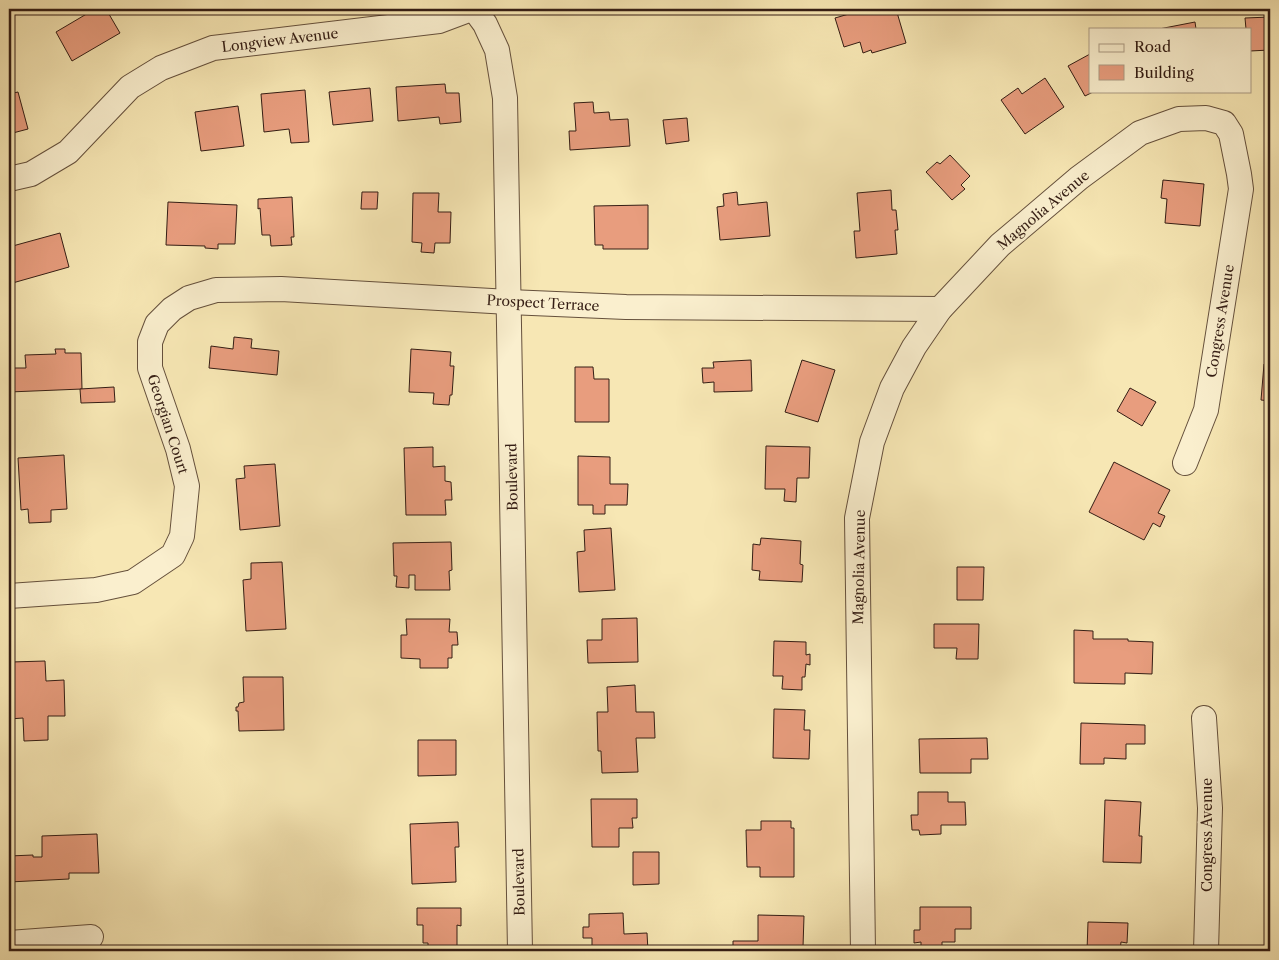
<svg xmlns="http://www.w3.org/2000/svg" width="1279" height="960" font-family="'Libre Caslon Text',serif">
  <style>
    .building { fill: #e89d7e; stroke: #341d14 }
    .lines { fill: none; stroke-linecap: round; stroke-linejoin: round }
    .minor-casing { stroke: #65503c; stroke-width: 26 }
    .minor { stroke: #faefce; stroke-width: 24 }
    .labels { text-anchor: middle; stroke-width: 5; stroke-linejoin: round; paint-order: stroke }
    .street-label { font-size: 14px; fill: #341d14; stroke: #faefce }
  </style>
  <rect width="100%" height="100%" fill="#f7e7b4"/>
  <filter id="stains"><feTurbulence type="fractalNoise" baseFrequency=".004" numOctaves="4"/><feColorMatrix values="0 0 0 0 .2 0 0 0 0 .09 0 0 0 0 .02 0 0 0 .5 -.17"/></filter>
  <radialGradient id="worn" r=".72"><stop offset=".6" stop-color="#630" stop-opacity="0"/><stop offset="1" stop-color="#630" stop-opacity=".3"/></radialGradient>
  <g class="building">
    <polygon points="95,9 106,9 120,33 72,61 56,32"/>
    <polygon points="866,9 896,9 906,43 872,53 871,50 863,53 860,42 844,47 835,18"/>
    <polygon points="990,9 1009,9 992,14"/>
    <polygon points="1270,17 1270,50 1250,51 1250,29 1246,29 1245,18"/>
    <polygon points="1195,22 1196,29 1159,29"/>
    <polygon points="1090,54 1090,91 1095,91 1085,96 1068,66"/>
    <polygon points="1045,78 1064,107 1025,134 1001,100 1018,88 1022,94"/>
    <polygon points="445,84 446,93 459,93 461,122 440,124 439,117 398,121 396,87"/>
    <polygon points="370,88 373,121 333,125 329,92"/>
    <polygon points="305,90 309,142 291,143 289,129 264,132 261,94"/>
    <polygon points="18,92 28,129 9,134 9,94"/>
    <polygon points="593,102 594,113 609,112 610,120 628,119 630,146 570,150 569,131 576,131 574,103"/>
    <polygon points="238,106 244,146 201,151 195,112"/>
    <polygon points="687,118 689,141 666,144 663,120"/>
    <polygon points="950,155 970,176 961,185 965,189 952,200 926,172 937,162 940,164"/>
    <polygon points="1163,180 1204,184 1200,226 1165,223 1167,199 1161,198"/>
    <polygon points="891,190 892,210 896,210 898,230 895,230 897,254 856,258 854,231 860,231 857,193"/>
    <polygon points="362,192 378,192 377,209 361,209"/>
    <polygon points="737,192 738,205 767,202 770,236 720,240 717,207 724,206 723,194"/>
    <polygon points="413,193 439,193 438,212 451,212 450,243 435,243 434,253 421,252 422,243 412,242"/>
    <polygon points="292,197 294,237 291,237 292,245 271,246 270,235 262,235 260,208 258,209 258,199"/>
    <polygon points="168,202 237,205 235,244 218,244 218,249 205,248 205,246 166,245"/>
    <polygon points="648,205 648,249 603,249 603,245 595,245 594,206"/>
    <polygon points="60,233 69,267 9,284 9,247"/>
    <polygon points="234,337 252,339 251,348 279,351 277,375 209,368 211,346 233,349"/>
    <polygon points="55,349 65,349 65,353 81,353 82,389 9,392 9,368 26,368 25,355 56,354"/>
    <polygon points="411,349 451,352 450,366 454,366 452,395 450,395 449,405 433,404 434,393 409,392"/>
    <polygon points="751,360 752,391 714,392 714,382 703,383 702,368 714,368 713,362"/>
    <polygon points="802,360 835,370 818,422 785,412"/>
    <polygon points="1264,364 1270,365 1270,401 1261,400"/>
    <polygon points="575,367 593,367 594,379 609,379 609,422 575,422"/>
    <polygon points="114,387 115,402 81,403 80,389"/>
    <polygon points="1130,388 1156,402 1142,426 1117,411"/>
    <polygon points="766,446 810,447 809,478 797,478 796,502 784,501 785,489 765,489"/>
    <polygon points="433,447 433,467 445,466 445,481 451,482 452,500 445,500 446,515 406,515 404,448"/>
    <polygon points="64,455 67,509 51,510 51,522 29,523 28,509 21,510 18,458"/>
    <polygon points="578,456 610,457 610,484 628,484 627,505 605,505 605,514 593,514 593,505 578,505"/>
    <polygon points="1114,462 1170,490 1158,513 1165,516 1160,527 1153,523 1144,540 1089,512"/>
    <polygon points="275,464 280,526 240,530 236,479 245,478 244,466"/>
    <polygon points="611,528 615,590 579,592 577,552 585,551 584,530"/>
    <polygon points="761,538 801,541 800,564 803,565 802,582 759,580 760,571 752,570 753,544 760,545"/>
    <polygon points="451,542 452,570 449,571 450,590 415,590 415,575 409,575 409,588 396,587 397,576 394,576 393,543"/>
    <polygon points="282,562 286,629 246,631 243,580 251,579 251,563"/>
    <polygon points="957,567 984,567 983,600 957,600"/>
    <polygon points="637,618 638,662 588,663 587,640 602,640 602,619"/>
    <polygon points="406,619 450,619 449,632 457,632 458,645 452,645 452,658 448,658 448,668 420,668 420,659 401,658 401,635 407,635"/>
    <polygon points="934,624 979,624 978,659 956,659 957,648 934,648"/>
    <polygon points="1074,630 1093,631 1093,639 1128,639 1128,641 1153,642 1152,674 1125,673 1125,684 1074,683"/>
    <polygon points="774,641 806,642 806,655 810,654 810,665 806,664 805,677 802,677 802,690 782,689 783,676 773,676"/>
    <polygon points="45,661 46,681 64,680 65,716 48,716 48,740 24,741 23,718 9,719 9,680 11,680 11,662"/>
    <polygon points="243,677 283,677 284,730 239,731 238,711 236,711 236,707 238,707 239,703 244,702"/>
    <polygon points="635,685 636,712 654,712 655,738 636,738 638,772 602,773 601,751 598,751 597,712 608,712 607,687"/>
    <polygon points="774,709 805,710 804,730 810,730 809,759 773,758"/>
    <polygon points="1081,723 1145,725 1145,744 1126,744 1126,759 1104,758 1104,764 1080,764"/>
    <polygon points="987,738 988,759 971,759 971,773 920,773 919,739"/>
    <polygon points="418,740 456,740 456,775 418,776"/>
    <polygon points="918,792 948,792 948,802 965,802 966,825 941,825 941,834 920,835 919,830 912,830 911,815 918,815"/>
    <polygon points="591,799 637,799 637,818 632,818 633,828 619,828 619,847 592,847"/>
    <polygon points="1105,800 1141,802 1139,836 1142,836 1141,863 1103,862"/>
    <polygon points="761,821 791,821 791,828 794,828 794,877 760,877 760,867 747,867 746,830 761,830"/>
    <polygon points="458,822 459,847 455,847 456,882 412,884 410,824"/>
    <polygon points="97,834 99,873 69,873 69,879 9,882 9,856 33,855 33,857 42,857 42,836"/>
    <polygon points="633,852 659,852 659,884 633,885"/>
    <polygon points="920,907 971,907 971,929 955,929 955,942 942,942 942,951 921,951 921,942 914,943 914,930 920,930"/>
    <polygon points="417,908 461,908 461,926 457,925 457,949 460,949 460,951 428,951 428,943 423,943 423,925 417,925"/>
    <polygon points="623,913 624,934 647,933 648,951 592,951 592,938 583,938 583,927 589,927 589,914"/>
    <polygon points="1267,914 1270,915 1270,951 1266,951"/>
    <polygon points="758,915 804,916 803,947 795,947 795,951 733,951 733,941 758,941"/>
    <polygon points="1088,922 1128,923 1127,943 1121,942 1120,951 1087,951"/>
  </g>
  <g class="lines">
    <defs>
      <g id="minor">
        <polyline points="474,9 485,24 497,50 505,98 520,951"/>
        <polyline points="9,179 31,174 68,152 130,87 161,68 213,48 439,21 471,9"/>
        <polyline points="9,596 96,590 133,582 173,555 182,536 187,486 178,449 150,368 150,342 157,324 172,309 189,298 216,290 281,289 509,302 626,307 940,309"/>
        <polyline points="1204,718 1210,808 1206,951"/>
        <polyline points="9,943 91,937"/>
        <polyline points="863,951 857,518 872,442 892,388 914,347 940,309 1000,245 1079,178 1140,133 1179,119 1206,118 1224,123 1231,134 1239,174 1241,189 1206,410 1185,463"/>
      </g>
    </defs>
    <use href="#minor" class="minor-casing"/>
    <use href="#minor" class="minor"/>
  </g>
  <g class="labels">
    <g class="street-label">
      <text transform="translate(280 40) rotate(-7)" y="5">Longview Avenue</text>
      <text transform="translate(1043 210) rotate(-40)" y="5">Magnolia Avenue</text>
      <text transform="translate(543 303) rotate(3)" y="5">Prospect Terrace</text>
      <text transform="translate(1220 321) rotate(-81)" y="5">Congress Avenue</text>
      <text transform="translate(168 424) rotate(72)" y="5">Georgian Court</text>
      <text transform="translate(512 477) rotate(-91)" y="5">Boulevard</text>
      <text transform="translate(859 567) rotate(-89)" y="5">Magnolia Avenue</text>
      <text transform="translate(1207 835) rotate(-90)" y="5">Congress Avenue</text>
      <text transform="translate(519 882) rotate(-91)" y="5">Boulevard</text>
    </g>
  </g>
  <rect width="1279" height="960" fill="none" stroke="#f7e7b4" stroke-width="30"/>
  <rect x="10" y="10" width="1259" height="940" fill="none" stroke="#341d14" stroke-width="2.5"/>
  <rect x="15" y="15" width="1249" height="930" fill="none" stroke="#341d14"/>
  <rect x="1089" y="28" width="162" height="65" fill="#faefce" stroke="#ab9b84"/>
  <rect x="1099" y="44" width="25" height="8" fill="#faefce" stroke="#ab9b84"/>
  <text x="1134" y="52" font-size="15" fill="#341d14">Road</text>
  <rect x="1099" y="65" width="25" height="15" fill="#e89d7e" stroke="#ab9b84"/>
  <text x="1134" y="78" font-size="15" fill="#341d14">Building</text>
  <rect width="100%" height="100%" filter="url(#stains)"/>
  <rect width="100%" height="100%" fill="url(#worn)"/>
</svg>
